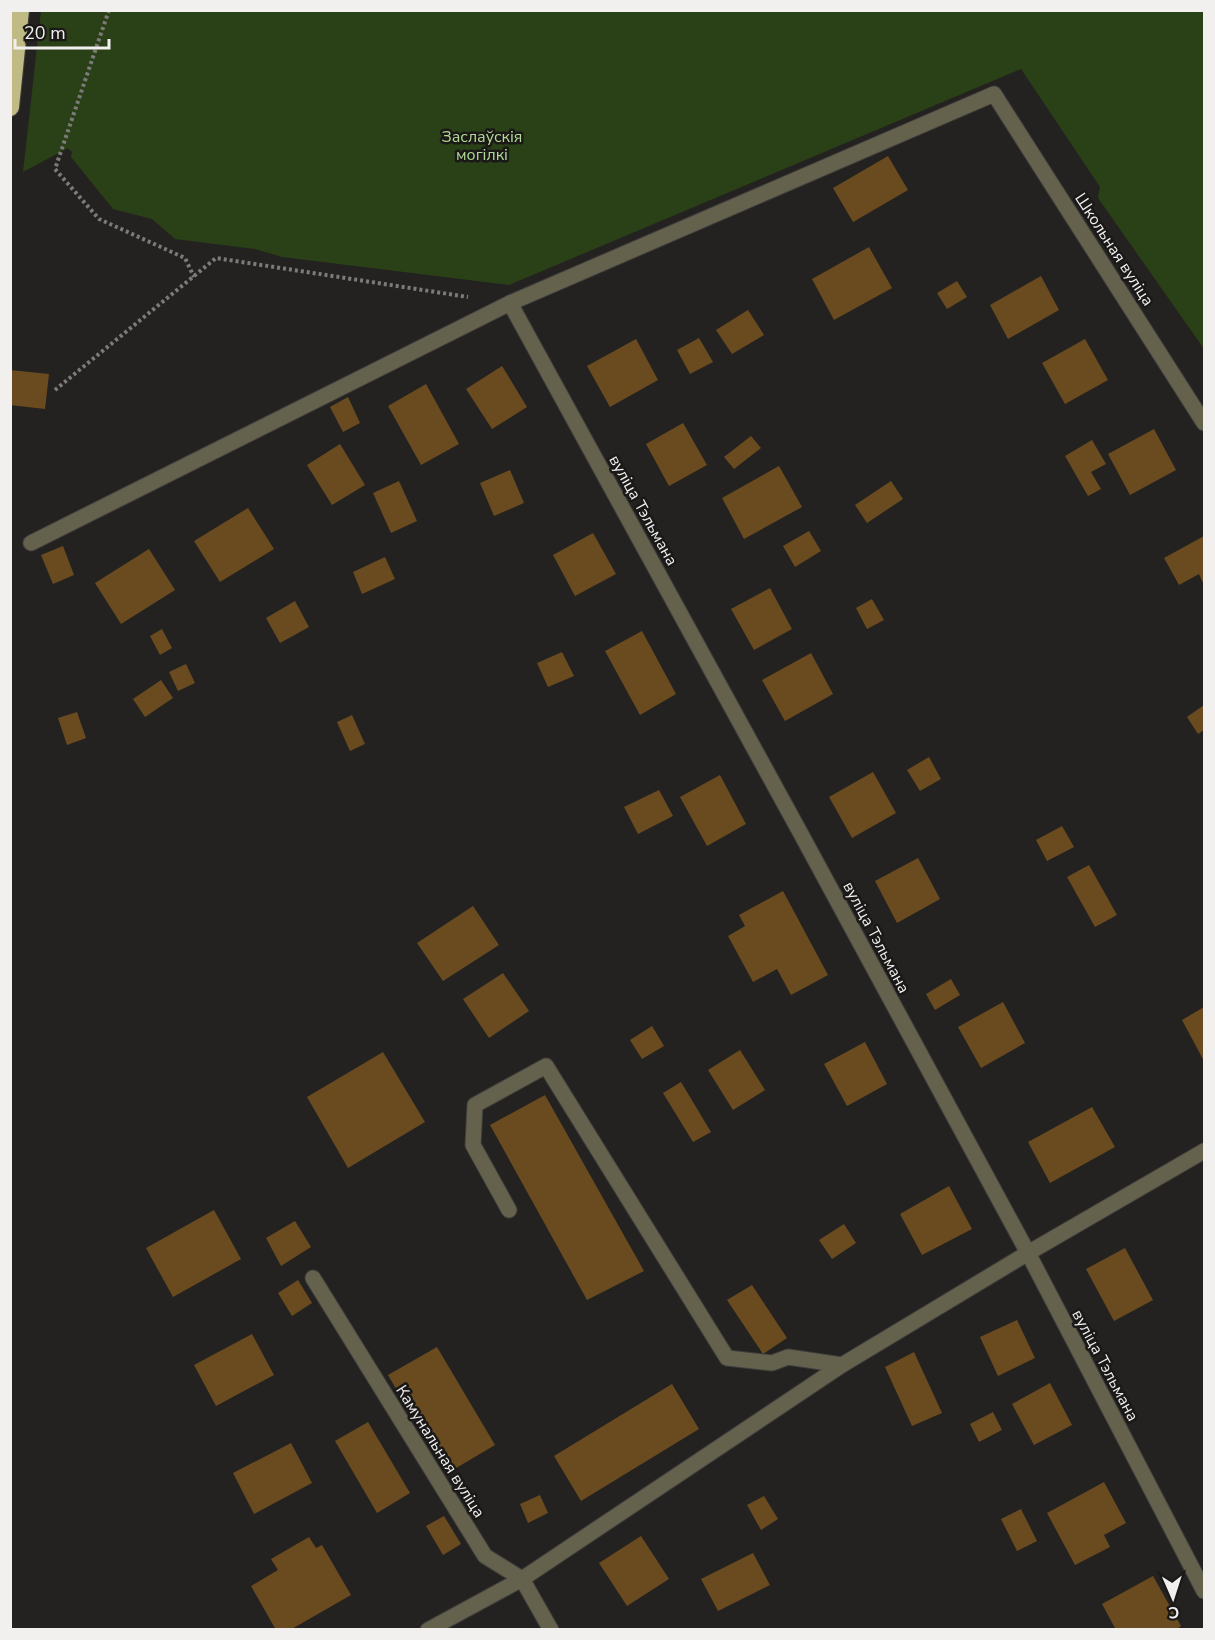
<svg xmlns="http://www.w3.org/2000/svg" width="1215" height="1640" font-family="'Nunito Sans',sans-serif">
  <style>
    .green { fill: #2a4016 }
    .building { fill: #694b1f }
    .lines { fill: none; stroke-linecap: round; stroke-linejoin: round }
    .minor-casing { stroke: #413f3d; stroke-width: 17 }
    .highway-casing { stroke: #413f3d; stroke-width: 20 }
    .path { stroke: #7c7b79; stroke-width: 4; stroke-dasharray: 3 3; stroke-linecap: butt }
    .minor { stroke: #64624d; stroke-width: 15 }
    .highway { stroke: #c0bb85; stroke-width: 18 }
    .labels { text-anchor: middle; stroke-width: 5; stroke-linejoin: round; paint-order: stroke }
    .park-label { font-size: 16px; fill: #b3da94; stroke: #1a1917 }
    .street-label { font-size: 16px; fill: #f1f0ef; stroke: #1a1917 }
  </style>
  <rect width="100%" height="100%" fill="#242220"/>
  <polygon class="green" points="41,11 1204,11 1204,349 1098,198 1100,187 1021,69 509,285 282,257 255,249 175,239 152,219 113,209 71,157 72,152 68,148 23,172"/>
  <g class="building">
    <polygon points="888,156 908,190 853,222 833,188"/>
    <polygon points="869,247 892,288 834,320 812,279"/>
    <polygon points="1041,276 1059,310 1008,339 990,305"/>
    <polygon points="957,281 967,297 947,309 937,293"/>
    <polygon points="748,310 764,335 732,354 716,330"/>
    <polygon points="699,338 713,362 690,374 677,350"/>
    <polygon points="636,339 658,380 610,407 587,366"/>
    <polygon points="1085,339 1108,380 1065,404 1042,363"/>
    <polygon points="502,366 527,407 492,429 466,389"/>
    <polygon points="10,370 49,374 45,409 10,405"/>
    <polygon points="426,384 459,444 421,465 388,406"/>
    <polygon points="348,397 360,423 343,432 330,407"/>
    <polygon points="683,423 707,465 669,486 646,444"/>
    <polygon points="1154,429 1176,470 1130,495 1108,454"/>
    <polygon points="751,436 761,448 734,469 724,457"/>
    <polygon points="1092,440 1106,464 1091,472 1101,489 1088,496 1065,456"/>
    <polygon points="340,444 365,485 332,505 307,465"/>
    <polygon points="779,466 802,507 744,539 722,498"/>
    <polygon points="510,470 524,503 494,516 480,483"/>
    <polygon points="399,481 417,521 391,533 373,493"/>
    <polygon points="891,481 903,499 867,523 855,505"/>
    <polygon points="248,508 274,549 220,582 194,541"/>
    <polygon points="809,531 821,551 795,567 783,546"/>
    <polygon points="593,533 616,574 575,596 553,555"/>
    <polygon points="1204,536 1204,585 1199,574 1179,585 1164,558"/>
    <polygon points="63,546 74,575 53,584 41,555"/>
    <polygon points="149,549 175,590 121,624 95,583"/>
    <polygon points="385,557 395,579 362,594 353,572"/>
    <polygon points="770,588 792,629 754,650 731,609"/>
    <polygon points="872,599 884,620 867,629 856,608"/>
    <polygon points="295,601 309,627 280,643 266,618"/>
    <polygon points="162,629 172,648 160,655 150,636"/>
    <polygon points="642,631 676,694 640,715 605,651"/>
    <polygon points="562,652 574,676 548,687 537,663"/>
    <polygon points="811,653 833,694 785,721 762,680"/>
    <polygon points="186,664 195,683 178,691 169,672"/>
    <polygon points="161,680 173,698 145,717 133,699"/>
    <polygon points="1204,705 1204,730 1198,734 1187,717"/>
    <polygon points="77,712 86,738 67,745 58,718"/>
    <polygon points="352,715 365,744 350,751 337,722"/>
    <polygon points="929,757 941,779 920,791 907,770"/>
    <polygon points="873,772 896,813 852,838 829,797"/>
    <polygon points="720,775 746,824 707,846 680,797"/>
    <polygon points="659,790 673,816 638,834 624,807"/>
    <polygon points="1062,826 1074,847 1047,861 1036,840"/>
    <polygon points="918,858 940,899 897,923 875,881"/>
    <polygon points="1089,865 1117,915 1095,927 1067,877"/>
    <polygon points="783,891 828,975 791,995 777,969 753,982 728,936 745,926 739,915"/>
    <polygon points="473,906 499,945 443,981 417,943"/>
    <polygon points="503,973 529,1011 489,1038 463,999"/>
    <polygon points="951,979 960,995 935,1010 926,994"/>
    <polygon points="1003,1002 1025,1043 981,1068 958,1027"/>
    <polygon points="1204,1007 1204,1061 1182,1020"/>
    <polygon points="652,1026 664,1046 642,1059 630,1040"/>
    <polygon points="865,1042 887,1084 847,1106 824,1064"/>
    <polygon points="740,1050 765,1090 733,1110 708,1070"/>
    <polygon points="383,1052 425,1122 348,1168 307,1097"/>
    <polygon points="681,1082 711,1132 693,1142 663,1093"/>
    <polygon points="545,1095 644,1271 587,1300 490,1125"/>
    <polygon points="1092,1107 1115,1147 1050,1183 1028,1142"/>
    <polygon points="949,1186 972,1229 922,1255 900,1214"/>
    <polygon points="214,1210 241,1259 173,1297 146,1248"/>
    <polygon points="295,1221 311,1247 281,1266 266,1238"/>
    <polygon points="844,1224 856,1243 832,1259 819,1240"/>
    <polygon points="1125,1248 1153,1300 1114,1321 1086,1269"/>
    <polygon points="298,1280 312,1303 292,1316 278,1293"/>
    <polygon points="752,1285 787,1338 763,1354 727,1300"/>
    <polygon points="1017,1320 1035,1358 998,1376 980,1337"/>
    <polygon points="252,1334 274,1375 216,1406 194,1365"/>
    <polygon points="437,1347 495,1445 446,1474 388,1375"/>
    <polygon points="914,1352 942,1413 912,1426 885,1367"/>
    <polygon points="1050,1383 1072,1425 1034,1445 1012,1404"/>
    <polygon points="672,1384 699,1429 581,1501 554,1456"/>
    <polygon points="993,1412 1002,1430 979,1442 970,1424"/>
    <polygon points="368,1422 410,1493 377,1513 335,1441"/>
    <polygon points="291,1443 312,1483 254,1514 233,1473"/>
    <polygon points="1104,1482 1126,1523 1104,1535 1110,1547 1075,1565 1047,1513"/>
    <polygon points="540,1495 548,1513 528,1523 520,1504"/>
    <polygon points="764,1496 778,1519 761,1530 747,1505"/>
    <polygon points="1021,1509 1037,1541 1017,1551 1001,1519"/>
    <polygon points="444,1516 461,1544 443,1555 426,1526"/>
    <polygon points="641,1536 669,1579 627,1606 599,1563"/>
    <polygon points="309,1537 316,1548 322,1545 351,1595 290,1630 276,1630 251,1586 278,1570 271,1559"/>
    <polygon points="753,1553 770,1585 718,1611 701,1579"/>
    <polygon points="1153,1576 1181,1626 1176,1630 1116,1630 1102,1604"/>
  </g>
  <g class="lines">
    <defs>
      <g id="minor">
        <polyline points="510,303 801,834 1028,1253 1204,1591"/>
        <polyline points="31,543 510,303 994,94 1204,423"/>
        <polyline points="509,1210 473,1145 475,1105 546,1066 727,1358 772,1363 788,1357 842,1365"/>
        <polyline points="313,1278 485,1556 522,1579 551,1630"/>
        <polyline points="428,1630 522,1579 842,1365 1028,1253 1204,1151"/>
      </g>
      <polyline id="highway" points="10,107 20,10"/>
    </defs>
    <use href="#minor" class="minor-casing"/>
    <use href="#highway" class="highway-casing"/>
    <g class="path">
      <polyline points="109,10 55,169 99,219 185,258 194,277"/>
      <polyline points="55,390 216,258 468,297"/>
    </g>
    <use href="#minor" class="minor"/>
    <use href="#highway" class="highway"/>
  </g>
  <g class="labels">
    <g class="park-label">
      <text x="482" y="142">Заслаўскія<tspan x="482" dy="18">могілкі</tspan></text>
    </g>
    <g class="street-label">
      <text transform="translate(1115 249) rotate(57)" y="6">Школьная вуліца</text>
      <text transform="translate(644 510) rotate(61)" y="6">вуліца Тэльмана</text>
      <text transform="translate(877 937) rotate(62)" y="6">вуліца Тэльмана</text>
      <text transform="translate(1106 1365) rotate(62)" y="6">вуліца Тэльмана</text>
      <text transform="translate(441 1451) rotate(58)" y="6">Камунальная вуліца</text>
    </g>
  </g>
  <rect width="1215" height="1640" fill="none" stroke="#f1f0ef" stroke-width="24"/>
  <g transform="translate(1173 1598) rotate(177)" stroke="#1a1917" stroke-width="4.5" paint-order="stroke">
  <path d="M0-4.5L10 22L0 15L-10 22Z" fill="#f1f0ef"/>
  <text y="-9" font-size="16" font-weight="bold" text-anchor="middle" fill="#f1f0ef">С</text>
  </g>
  <path d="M15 39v9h94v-9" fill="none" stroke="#f1f0ef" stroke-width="3"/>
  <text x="24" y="39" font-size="18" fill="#f1f0ef" stroke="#1a1917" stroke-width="4.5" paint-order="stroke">20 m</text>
</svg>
